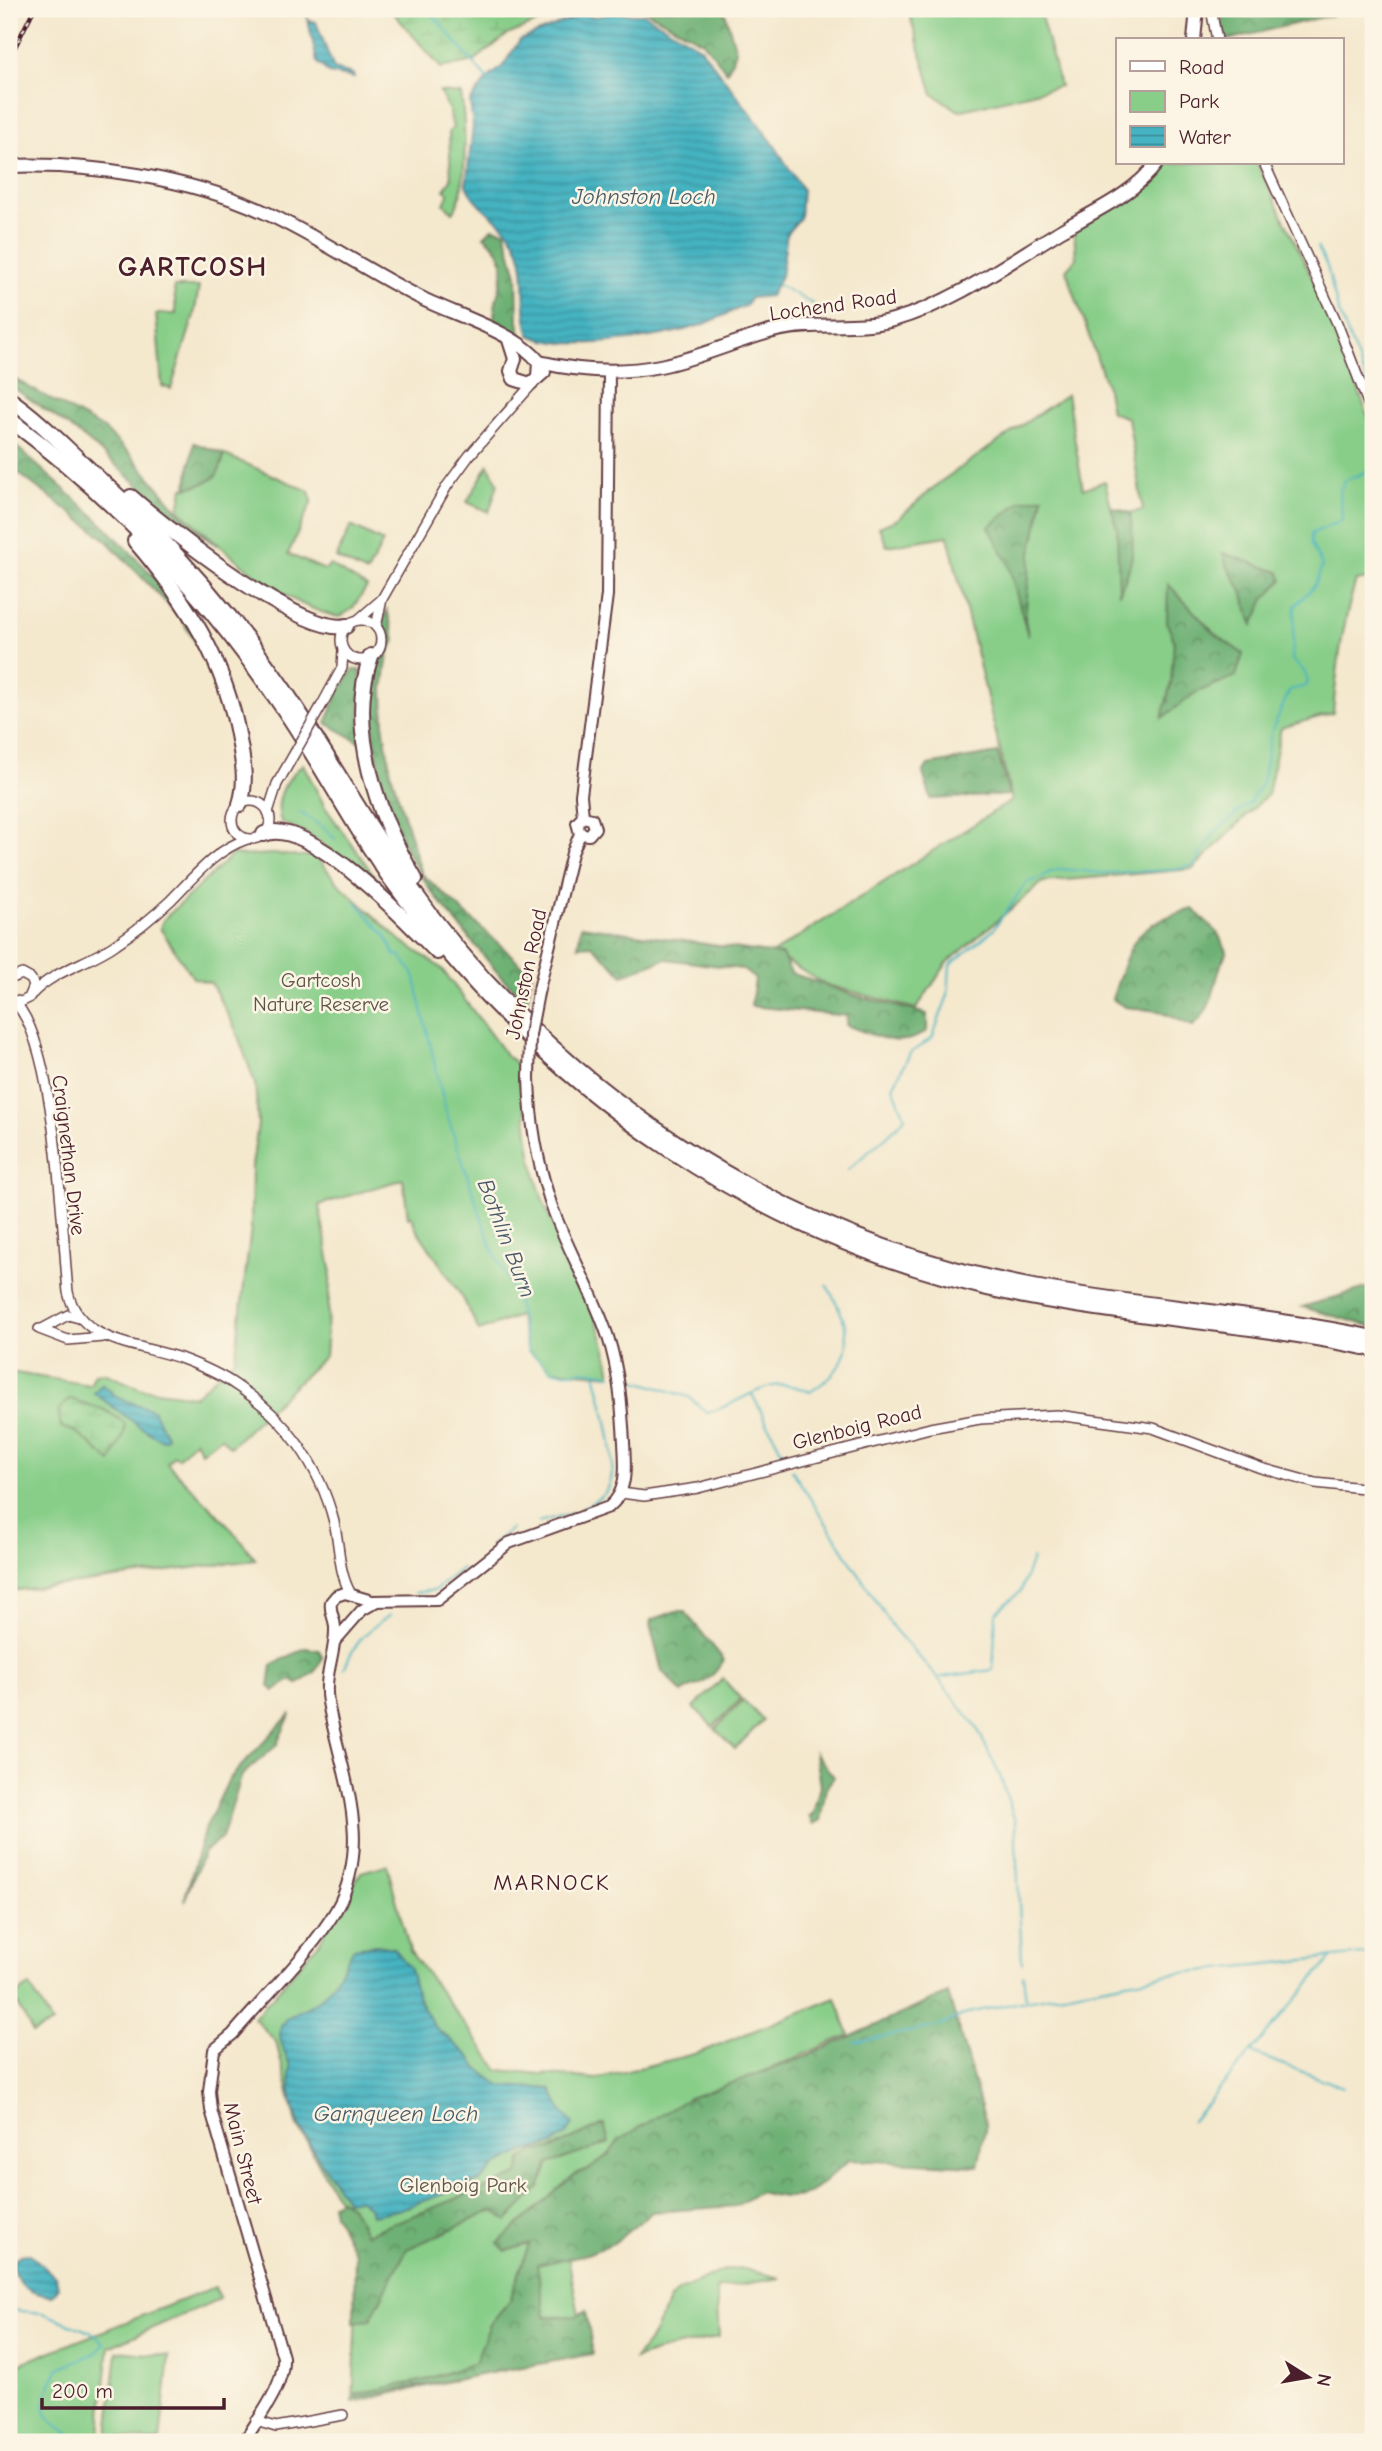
<svg xmlns="http://www.w3.org/2000/svg" width="1382" height="2451" font-family="'Comic Neue',sans-serif">
  <style>
    .green { fill: #88ce89; stroke: #69765a; stroke-width: 2 }
    .forest { fill: url(#forest-crowns); stroke: #5c6850; stroke-width: 2 }
    .wetland { fill: url(#wetland-marsh); stroke: #69765a; stroke-width: 2 }
    .water { fill: url(#water-rules); stroke: #486976; stroke-width: 2 }
    .lines { fill: none; stroke-linecap: round; stroke-linejoin: round }
    .stream { stroke: #45b3c1; stroke-width: 2 }
    .tertiary-casing { stroke: #643d43; stroke-width: 12 }
    .secondary-casing { stroke: #643d43; stroke-width: 14 }
    .primary-casing { stroke: #643d43; stroke-width: 16 }
    .motorway-casing { stroke: #643d43; stroke-width: 18 }
    .tertiary { stroke: #fff; stroke-width: 9 }
    .secondary { stroke: #fff; stroke-width: 10 }
    .primary { stroke: #fff; stroke-width: 12 }
    .motorway { stroke: #fff; stroke-width: 14 }
    .rail-casing { stroke: #4a1f2b; stroke-width: 4.5 }
    .rail { stroke: #fcf5e5; stroke-width: 2; stroke-dasharray: 5; stroke-linecap: butt }
    .tertiary-bridge-casing { stroke: #643d43; stroke-width: 12; stroke-linecap: butt }
    .secondary-bridge-casing { stroke: #643d43; stroke-width: 14; stroke-linecap: butt }
    .tertiary-bridge { stroke: #fff; stroke-width: 9 }
    .secondary-bridge { stroke: #fff; stroke-width: 10 }
    .labels { text-anchor: middle; stroke-width: 5; stroke-linejoin: round; paint-order: stroke }
    .street-label { font-size: 21px; fill: #4a1f2b; stroke: #fcf5e5 }
    .park-label { font-size: 21px; fill: #5d5447; stroke: #fcf5e5 }
    .water-label { font-size: 23px; font-style: italic; fill: #485a67; stroke: #fcf5e5 }
    .neighbourhood-label { font-size: 23px; letter-spacing: 2px; fill: #4a1f2b; stroke: #fcf5e5 }
    .district-label { font-size: 28px; font-weight: bold; letter-spacing: 2px; fill: #4a1f2b; stroke: #fcf5e5 }
  </style>
  <defs>
    <pattern id="forest-crowns" width="20" height="18" patternUnits="userSpaceOnUse" patternTransform="scale(1.75)"><rect width="20" height="18" fill="#6eb175"/><path d="M2 6a3 3 0 1 1 6 0M12 15a3 3 0 1 1 6 0" fill="none" stroke="#5c8f60"/></pattern>
    <pattern id="wetland-marsh" width="20" height="14" patternUnits="userSpaceOnUse" patternTransform="scale(1.75)"><rect width="20" height="14" fill="#88ce89"/><path d="M1 5h8M5 5V1M11 12h8M15 12V8" fill="none" stroke="#77b076"/></pattern>
    <pattern id="water-rules" width="6" height="5" patternUnits="userSpaceOnUse" patternTransform="scale(1.75)"><rect width="6" height="5" fill="#45b3c1"/><path d="M0 2.5h6" fill="none" stroke="#3c919d"/></pattern>
  </defs>
  <rect width="100%" height="100%" fill="#fcf5e5"/>
  <filter id="ink" filterUnits="userSpaceOnUse"><feTurbulence type="fractalNoise" baseFrequency=".0143" numOctaves="2"/><feDisplacementMap in="SourceGraphic" scale="14" xChannelSelector="R" yChannelSelector="G"/><feConvolveMatrix kernelMatrix="1 2 1 2 8 2 1 2 1" color-interpolation-filters="sRGB"/></filter>
  <filter id="wash" filterUnits="userSpaceOnUse"><feTurbulence type="fractalNoise" baseFrequency=".00686" numOctaves="4" result="noise"/><feDisplacementMap in="SourceGraphic" scale="28" xChannelSelector="R" yChannelSelector="G"/><feGaussianBlur stdDeviation="1.57" result="paint"/><feColorMatrix in="noise" values="0 0 0 0 0 0 0 0 0 0 0 0 0 0 0 0 0 1.4 0 .05"/><feComposite in="paint" operator="in"/></filter>
  <g filter="url(#wash)">
    <rect width="100%" height="100%" fill="#f4e8cd"/>
    <g class="green">
      <polygon points="908,9 1039,9 1060,86 959,111 933,94"/>
      <path d="M440,92l21,2c4,27 8,98 -8,118l-9,-8 5,-11 -5,-3 7,-11 -2,-47 4,-4 -4,-18z"/>
      <path d="M1164,163h93l77,160 39,107v148l-17,3c-14,43 -19,87 -23,132l-52,15 -13,66 -75,75 -150,13 -96,81 -31,46 -92,-25 -51,-31 239,-153 -64,-264 -61,10 -8,-19 19,-8 42,-37 127,-88 16,95 22,-8 6,26 19,6 13,-3 -15,-92 -17,-6 -5,-28 -40,-114 10,-12 -2,-27 36,-24z"/>
      <polygon points="174,287 199,287 194,315 171,389 162,386 156,314 176,314"/>
      <path d="M223,454l86,37 3,10 -24,53 37,16 5,-5 37,22 -15,22 -13,8c-66,-15 -111,-67 -160,-107l4,-22c22,-4 37,-10 40,-34z"/>
      <polygon points="488,465 498,483 489,512 467,502"/>
      <polygon points="351,526 383,542 367,573 336,558"/>
      <path d="M303,764l22,43 59,82 -76,-55 -27,-12c-8,-23 5,-43 22,-58z"/>
      <path d="M233,854c16,4 28,-1 44,0 14,1 24,4 38,1l23,28 61,56 42,29 65,87 17,14c2,46 6,94 22,137 22,55 58,109 66,169l-59,-5 -24,-19 -9,-35 -40,15 -16,-33 -48,-71 -3,-11 -4,1 -5,-38 -84,26 12,64 -6,87 -95,91 -9,-10 -20,15 -6,-12 -17,18 -4,-3 -7,8 61,62 28,35c-83,9 -165,23 -247,31v-219l81,13 5,-11 9,-1 38,16 53,7 40,-37 16,-131 1,-62 6,-43 -3,-40 -20,-55 -24,-45 -18,-5 -33,-50 3,-8z"/>
      <polygon points="723,1679 741,1699 713,1727 694,1707"/>
      <polygon points="743,1700 763,1720 735,1749 715,1729"/>
      <polygon points="387,1865 410,1951 499,2070 596,2079 698,2053 836,1998 849,2035 711,2094 566,2246 586,2352 353,2402 358,2287 355,2244 347,2216 297,2124 276,2042 254,2018 318,1944 361,1872"/>
      <polygon points="30,1986 52,2023 33,2033 13,1996"/>
      <polygon points="740,2268 780,2278 716,2289 719,2337 661,2350 635,2359 652,2337 670,2299 680,2290 724,2270"/>
      <polygon points="215,2287 219,2299 109,2347 99,2442 10,2442 9,2368"/>
      <polygon points="117,2351 169,2356 160,2441 108,2436"/>
    </g>
    <g class="forest">
      <polygon points="642,9 724,9 736,51 727,72 703,42"/>
      <polygon points="1248,9 1357,9 1227,40 1222,30 1222,16"/>
      <path d="M492,228l13,3 12,44 1,47 4,15 -28,-13c-2,-39 27,-59 -10,-88z"/>
      <path d="M9,376l95,53 26,25 50,59 38,33c-41,-25 -73,-56 -109,-87 -31,-28 -66,-51 -100,-74z"/>
      <polygon points="9,440 105,526 170,593 208,647 215,674 180,617 104,538 9,466"/>
      <path d="M194,443l30,11c-4,26 -14,29 -38,34z"/>
      <polygon points="1043,497 1031,554 1025,619 1028,636 1008,563 989,527 1021,501"/>
      <path d="M1111,507l19,6c5,35 4,49 -11,81l-2,-66z"/>
      <polygon points="1223,553 1279,572 1282,580 1265,599 1253,625 1241,589 1226,564"/>
      <polygon points="1168,584 1215,634 1243,654 1236,676 1195,693 1162,718 1171,683 1174,641 1167,623"/>
      <polygon points="387,610 395,640 388,654 383,689 384,730 391,773 422,874 532,974 527,1000 502,978 431,891 407,852 395,825 380,774 370,709 372,677 382,654 383,621"/>
      <polygon points="353,670 360,670 361,677 360,742 326,723 341,687"/>
      <polygon points="998,753 1009,795 931,799 923,773 928,765"/>
      <path d="M1193,909l24,23 10,19c-15,27 -9,54 -34,75l-35,-15 -33,-4 -13,-8c20,-57 18,-74 81,-90z"/>
      <path d="M581,926l201,29 9,18 62,22 74,19v17c-27,20 -53,4 -81,-6l1,-9 -96,-10 4,-27 -13,-10 -77,-10 -42,16 -31,-30 -14,1z"/>
      <polygon points="1373,1286 1373,1327 1302,1307"/>
      <path d="M676,1611h8l6,7 34,42c-6,9 -16,22 -26,25 -8,3 -10,2 -16,8l-20,-22 -12,-46 1,-5z"/>
      <polygon points="305,1648 319,1650 323,1657 315,1672 298,1684 291,1680 274,1691 269,1686 272,1665"/>
      <polygon points="291,1713 276,1746 242,1775 222,1838 204,1852 184,1901 204,1831 229,1779"/>
      <polygon points="815,1753 834,1777 826,1788 820,1820 813,1824 809,1816 813,1814 820,1786"/>
      <path d="M948,1993l38,131 -8,42 -129,-6c-37,31 -39,46 -90,32l-23,14 -84,6 -38,31 -27,11 -50,11 8,52 32,-1 9,-6 7,44 -237,44v-4l69,-14 50,-17 15,-39 20,-24 19,-56 -23,7 -8,-8 77,-69 16,-6 19,-15 9,-13 70,-42 116,-41z"/>
      <polygon points="604,2124 609,2143 549,2164 539,2188 507,2221 494,2210 407,2249 370,2320 354,2322 355,2254 334,2214 332,2204 340,2200 351,2206 366,2234 518,2175 521,2159 534,2151 551,2149"/>
    </g>
    <g class="wetland">
      <polygon points="390,9 590,9 551,17 507,35 474,61 441,68"/>
      <polygon points="70,1399 105,1410 125,1423 124,1434 111,1462 76,1432 61,1427 58,1410"/>
    </g>
    <g class="water">
      <path d="M614,13l30,1 56,33 73,96 29,46 -2,29 -13,15 -6,43 -11,20 -20,2 -3,7c-15,6 -30,14 -45,20 -41,13 -133,28 -172,10 -10,-27 -1,-59 -12,-87 -10,-27 -42,-38 -52,-63l7,-59 -3,-24 17,-23 15,-12 18,-27 61,-25 14,2z"/>
      <polygon points="307,15 308,20 316,22 334,69 353,74 354,78 329,73 317,62"/>
      <path d="M102,1384l16,14 35,12 14,27 -4,3c-15,-5 -52,-35 -69,-47z"/>
      <path d="M376,1945l18,3 15,19 9,31 16,28 37,32 6,10 23,18 51,3 11,22 11,13 -6,10 -14,10 -30,8 -27,13 -14,15 -84,30 -27,5 -2,-8 -10,-8 -13,2c-26,-45 -62,-78 -55,-135 -6,-10 -7,-14 -10,-25 -7,-30 25,-26 43,-46 12,-13 20,-32 30,-47z"/>
      <path d="M30,2254l26,24 2,10 -5,8c-24,-2 -36,-10 -42,-33l9,-8z"/>
    </g>
    <g class="lines">
      <g class="stream">
        <polyline points="428,9 487,79"/>
        <polyline points="1317,247 1327,266 1338,310 1373,397"/>
        <polyline points="777,284 825,311"/>
        <polyline points="299,812 324,828 335,839"/>
        <polyline points="356,902 386,936 395,956 400,955 414,975 446,1112 491,1246 515,1293 528,1351 552,1370 563,1373 587,1370 612,1375"/>
        <path d="M848,1170c19,-19 40,-31 57,-53l-12,-30 17,-34 22,-15 16,-43 2,-30 43,-35 34,-48 11,-2 10,-7 14,-4 40,4 73,-3 19,-5 20,-32 36,-31 12,-19 9,-51 19,-42 16,-4 2,-4 -4,-11 -12,-11 3,-54 20,-21 7,-19 -11,-23v-9l31,-14 -2,-29 4,-10 29,-12"/>
        <path d="M621,1376l68,21 18,16c40,-11 59,-41 103,-21 47,-29 45,-61 17,-106"/>
        <polyline points="752,1394 782,1452"/>
        <polyline points="792,1470 894,1629 938,1678 977,1728 1000,1776 1015,1821 1022,1963"/>
        <path d="M581,1509c7,-4 17,-9 23,-15 21,-23 -3,-93 -9,-122"/>
        <polyline points="538,1522 573,1513"/>
        <polyline points="490,1546 511,1529"/>
        <polyline points="415,1593 435,1590 462,1568"/>
        <path d="M344,1669c10,-26 23,-39 46,-54"/>
        <polyline points="941,1677 993,1670 996,1613 1021,1591 1032,1558"/>
        <polyline points="1023,1975 1026,2001 1170,1974 1373,1953"/>
        <polyline points="854,2042 939,2026 972,2012 1026,2001"/>
        <polyline points="1252,2053 1343,2087"/>
        <polyline points="1192,2121 1332,1957"/>
        <path d="M9,2310l34,3 52,21 10,10 -9,9 -37,15c-25,47 -18,49 25,74"/>
        <polyline points="65,2442 68,2433"/>
      </g>
    </g>
  </g>
  <g filter="url(#ink)">
    <g class="lines">
      <defs>
        <g id="tertiary">
          <polyline points="1211,9 1217,40"/>
          <polyline points="1264,163 1337,323 1373,416"/>
          <polyline points="358,620 381,600"/>
          <circle cx="361" cy="640" r="20"/>
          <polyline points="376,627 382,599 447,486 469,456 534,382"/>
          <polyline points="323,703 342,668 343,650"/>
          <circle cx="251" cy="820" r="19"/>
          <polyline points="268,812 277,784 289,763"/>
          <polyline points="9,979 22,974 31,979 34,986 29,998 21,1002 13,1000"/>
          <path d="M32,994c22,-24 58,-31 84,-50 20,-13 38,-28 55,-44 23,-23 44,-50 76,-61"/>
          <path d="M12,1000c44,35 50,232 56,292 12,52 69,51 112,66 19,7 40,16 57,28 48,31 83,80 97,136 6,24 4,50 17,72"/>
          <polyline points="39,1329 68,1340 103,1337"/>
          <polyline points="42,1329 68,1315 79,1318"/>
          <polyline points="621,1493 644,1496 698,1488 930,1428 980,1419 1057,1415 1153,1428 1261,1468 1315,1483 1373,1489"/>
          <polyline points="256,2421 276,2427 343,2415"/>
        </g>
        <g id="secondary">
          <polyline points="583,817 581,795 607,595 609,372"/>
          <polyline points="580,834 589,835 595,828 592,819 583,817"/>
          <polyline points="538,993 572,853 580,834 577,823 583,817"/>
          <polyline points="335,1641 362,1610 378,1601"/>
          <path d="M244,2442c14,-24 41,-56 39,-85l-72,-247 -2,-19 5,-41 19,-16c30,-36 80,-84 103,-124 39,-69 4,-138 -8,-208 -5,-26 8,-49 7,-74 0,-10 -6,-16 -4,-26l5,-6 9,-3 27,8 65,-1 72,-57 100,-36c20,-17 16,-42 15,-65 -2,-35 -5,-71 -16,-105 -15,-46 -41,-87 -57,-133 -13,-40 -21,-84 -22,-126"/>
        </g>
        <g id="primary">
          <polyline points="1194,40 1197,9"/>
          <path d="M9,166c78,-4 184,13 255,46 55,25 104,60 159,87 32,16 94,34 116,63l-1,15"/>
          <polyline points="509,340 515,359 511,371 514,379 530,384 544,372"/>
          <path d="M539,362c39,9 81,12 121,4 40,-8 77,-26 117,-36 38,-9 78,0 116,-10 61,-17 116,-58 169,-90 33,-19 72,-36 95,-67"/>
        </g>
        <g id="motorway">
          <path d="M9,399c29,20 53,45 79,69 18,18 39,35 57,54 57,58 109,121 154,190 36,56 69,114 107,169 145,208 373,358 622,405 114,21 231,28 345,52"/>
          <path d="M9,419c107,80 199,178 274,289 38,55 68,115 107,170 156,216 375,368 639,419 114,22 230,27 344,52"/>
          <path d="M131,497c35,31 171,139 215,129"/>
          <path d="M135,541c51,59 91,121 104,199 4,21 8,43 1,64"/>
          <path d="M371,656c-25,72 7,161 44,223"/>
          <path d="M264,834c44,-18 143,87 173,118"/>
        </g>
      </defs>
      <use href="#tertiary" class="tertiary-casing"/>
      <use href="#secondary" class="secondary-casing"/>
      <use href="#primary" class="primary-casing"/>
      <use href="#motorway" class="motorway-casing"/>
      <use href="#tertiary" class="tertiary"/>
      <use href="#secondary" class="secondary"/>
      <use href="#primary" class="primary"/>
      <use href="#motorway" class="motorway"/>
      <defs>
        <polyline id="rail" points="9,59 34,9"/>
      </defs>
      <use href="#rail" class="rail-casing"/>
      <use href="#rail" class="rail"/>
      <defs>
        <polyline id="tertiary-bridge" points="289,763 323,703"/>
        <polyline id="secondary-bridge" points="529,1078 530,1035 538,993"/>
      </defs>
      <use href="#tertiary-bridge" class="tertiary-bridge-casing"/>
      <use href="#secondary-bridge" class="secondary-bridge-casing"/>
      <use href="#tertiary-bridge" class="tertiary-bridge"/>
      <use href="#secondary-bridge" class="secondary-bridge"/>
    </g>
  </g>
  <g class="labels">
    <g class="street-label">
      <text transform="translate(833 305) rotate(-8)" y="7">Lochend Road</text>
      <text transform="translate(526 974) rotate(-78)" y="7">Johnston Road</text>
      <text transform="translate(69 1155) rotate(83)" y="7">Craignethan Drive</text>
      <text transform="translate(857 1427) rotate(-14)" y="7">Glenboig Road</text>
      <text transform="translate(243 2153) rotate(76)" y="7">Main Street</text>
    </g>
    <g class="park-label">
      <text x="321" y="987">Gartcosh<tspan x="321" dy="24">Nature Reserve</tspan></text>
      <text x="463" y="2192">Glenboig Park</text>
    </g>
    <g class="water-label">
      <text x="644" y="204">Johnston Loch</text>
      <text transform="translate(507 1238) rotate(69)" y="8">Bothlin Burn</text>
      <text x="396" y="2121">Garnqueen Loch</text>
    </g>
    <g class="neighbourhood-label">
      <text x="552" y="1890">MARNOCK</text>
    </g>
    <g class="district-label">
      <text x="193" y="276">GARTCOSH</text>
    </g>
  </g>
  <rect width="1382" height="2451" fill="none" stroke="#fcf5e5" stroke-width="35"/>
  <rect x="1116" y="38" width="228" height="126" fill="#fcf5e5" stroke="#b59f9b" stroke-width="2"/>
  <rect x="1130" y="61" width="35" height="10" fill="#ffffff" stroke="#b59f9b" stroke-width="2"/>
  <text x="1179" y="74" font-size="21" fill="#4a1f2b">Road</text>
  <rect x="1130" y="91" width="35" height="21" fill="#88ce89" stroke="#b59f9b" stroke-width="2"/>
  <text x="1179" y="108" font-size="21" fill="#4a1f2b">Park</text>
  <rect x="1130" y="126" width="35" height="21" fill="url(#water-rules)" stroke="#b59f9b" stroke-width="2"/>
  <text x="1179" y="144" font-size="21" fill="#4a1f2b">Water</text>
  <g transform="translate(1308 2377) rotate(101)" stroke="#fcf5e5" stroke-width="5" paint-order="stroke">
  <path d="M0-5L12 26L0 18L-12 26Z" fill="#4a1f2b"/>
  <text y="-10" font-size="19" font-weight="bold" text-anchor="middle" fill="#4a1f2b">N</text>
  </g>
  <path d="M42 2398v10h182v-10" fill="none" stroke="#4a1f2b" stroke-width="3.5"/>
  <text x="52" y="2398" font-size="21" fill="#4a1f2b" stroke="#fcf5e5" stroke-width="5" paint-order="stroke">200 m</text>
</svg>
